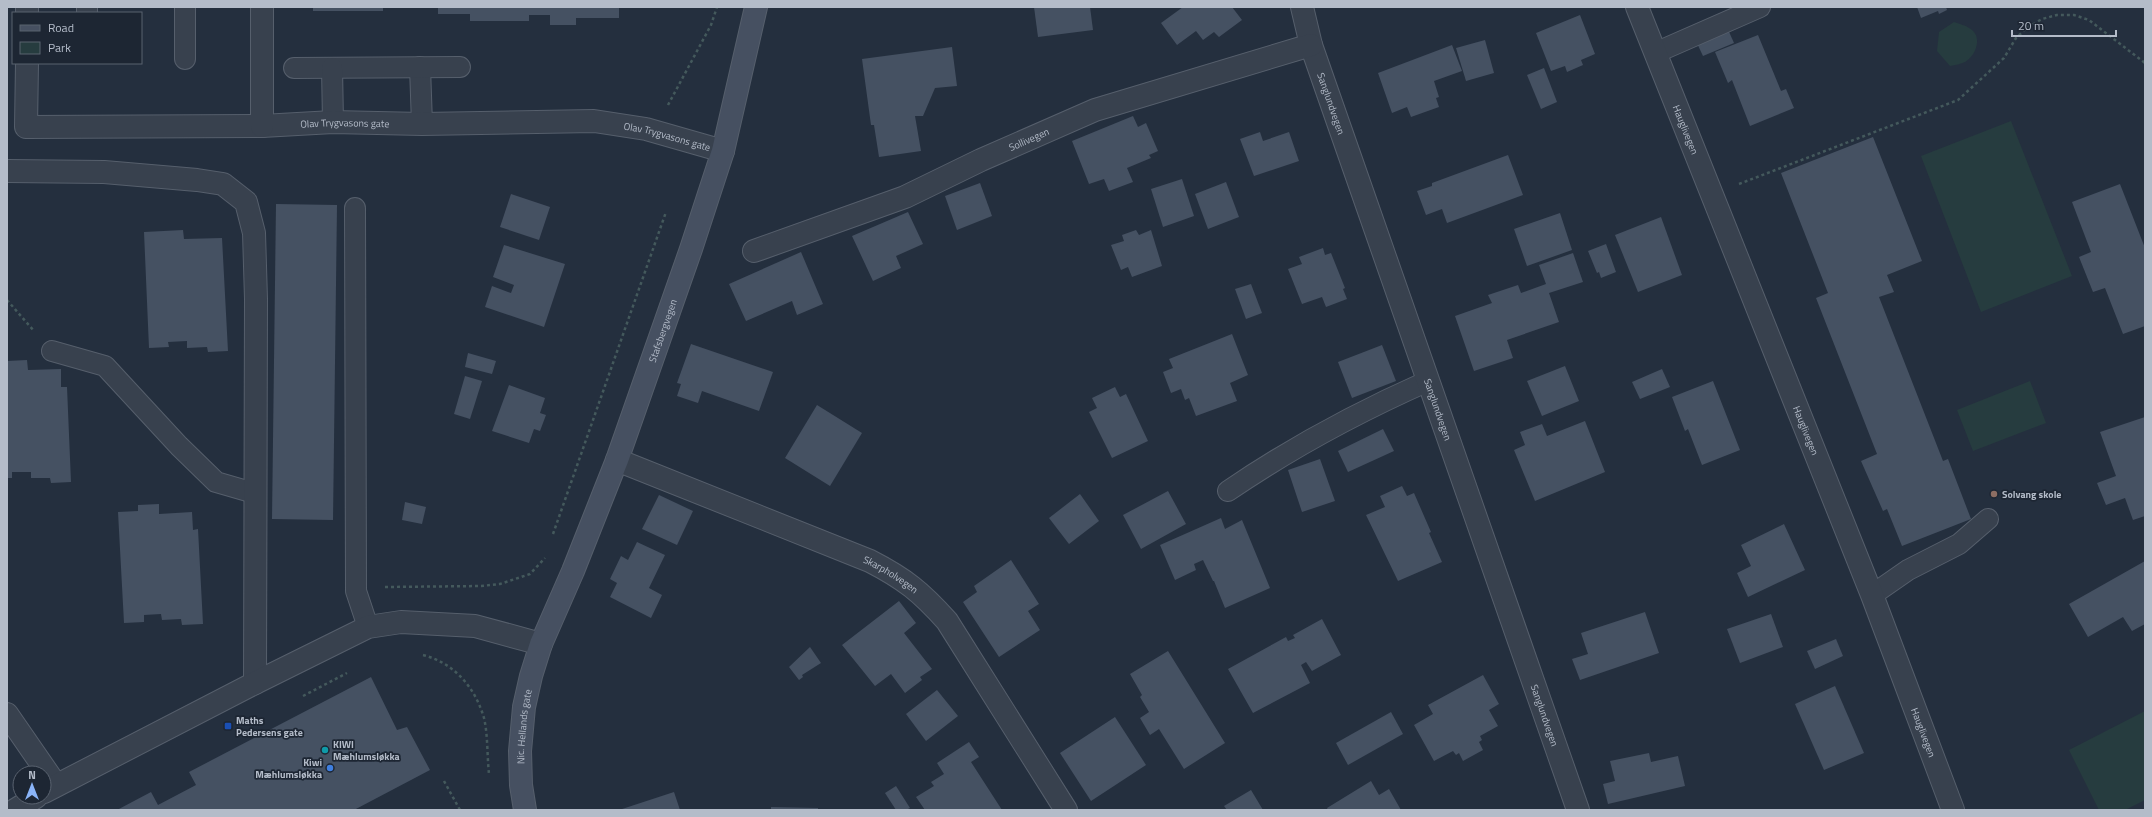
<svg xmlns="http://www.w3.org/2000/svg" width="2152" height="817" font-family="'Titillium Web',sans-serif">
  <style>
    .green { fill: #263c3f }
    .building { fill: #455162 }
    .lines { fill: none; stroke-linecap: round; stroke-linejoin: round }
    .lane-casing { stroke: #565f6c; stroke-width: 22 }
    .street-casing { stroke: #565f6c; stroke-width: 24 }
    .secondary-casing { stroke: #565f6c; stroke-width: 24 }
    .path { stroke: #44595c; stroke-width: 2.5; stroke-dasharray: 3 3; stroke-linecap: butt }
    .lane { stroke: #38414e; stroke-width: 20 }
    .street { stroke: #38414e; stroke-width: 22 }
    .secondary { stroke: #465061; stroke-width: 22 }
    .education-dot { fill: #8d6e63; stroke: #1d2633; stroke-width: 1.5 }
    .transit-dot { fill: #1a4fb4; stroke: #1d2633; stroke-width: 1.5 }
    .culture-dot { fill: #0f9aa8; stroke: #1d2633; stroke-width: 1.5 }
    .shop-dot { fill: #3f7fe0; stroke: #1d2633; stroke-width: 1.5 }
    .labels { text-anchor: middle; stroke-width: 3.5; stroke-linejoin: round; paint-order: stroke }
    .street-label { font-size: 10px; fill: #b4bcc9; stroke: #1d2633 }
    .poi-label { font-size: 10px; font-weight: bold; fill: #b4bcc9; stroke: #1d2633; text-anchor: start }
  </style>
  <rect width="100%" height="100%" fill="#242f3e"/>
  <g class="green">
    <path d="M1954,22c5,2 11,3 15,6 14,7 8,27 -4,34 -4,2 -10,3 -15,4l-13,-15 2,-19z"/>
    <polygon points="2011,121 2072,276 1981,312 1921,156"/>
    <polygon points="2030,381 2046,423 1973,451 1957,410"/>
    <polygon points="2145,711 2145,800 2125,810 2099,810 2069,750"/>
  </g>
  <g class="building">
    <rect x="313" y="7" width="70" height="4"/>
    <polygon points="438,7 619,7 619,18 576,18 576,25 550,25 550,15 529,15 529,21 470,21 470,14 438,14"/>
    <polygon points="1034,7 1090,7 1093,30 1038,37"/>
    <polygon points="1183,7 1232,7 1242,20 1219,37 1214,32 1203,40 1196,31 1177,45 1161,23"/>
    <polygon points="1917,7 1946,7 1947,10 1939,14 1938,11 1921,18"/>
    <polygon points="1580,15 1595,54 1581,60 1583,65 1567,72 1565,66 1551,71 1536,33"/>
    <polygon points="1726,25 1734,43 1703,56 1695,39"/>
    <polygon points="1758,35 1781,91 1786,89 1794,108 1750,126 1732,80 1728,83 1715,52"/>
    <polygon points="1485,40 1494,73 1466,81 1456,48"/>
    <polygon points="1452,45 1462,71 1434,81 1439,97 1436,98 1439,107 1411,117 1407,107 1392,113 1378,73"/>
    <polygon points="952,47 957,86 935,88 923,116 915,116 921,151 879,157 874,125 871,125 862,59"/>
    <polygon points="1544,68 1557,102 1541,109 1527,75"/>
    <polygon points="1133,116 1138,127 1146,123 1158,151 1149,155 1151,158 1127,168 1133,182 1109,191 1104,179 1089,184 1072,141"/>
    <polygon points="1260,132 1263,141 1289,132 1299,161 1254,176 1240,139"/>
    <polygon points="1873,137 1922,261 1887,275 1894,292 1879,297 1943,461 1948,459 1971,519 1902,546 1887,509 1883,511 1861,461 1877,454 1816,298 1828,293 1781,173"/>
    <polygon points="1508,155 1523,195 1447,223 1442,209 1426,215 1417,191 1432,186 1432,183"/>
    <polygon points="1182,179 1194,216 1163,227 1151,189"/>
    <polygon points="1226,182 1239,217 1208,229 1195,194"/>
    <polygon points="980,183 992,216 957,230 945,196"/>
    <polygon points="2120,184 2145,248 2145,326 2123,334 2105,288 2093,292 2079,257 2091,252 2072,202"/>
    <polygon points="511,194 550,207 539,240 500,227"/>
    <polygon points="276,204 337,205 333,520 272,519"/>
    <polygon points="908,212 923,244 896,256 901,268 873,281 852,236"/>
    <polygon points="1560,213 1572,250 1527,266 1514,229"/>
    <polygon points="1661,217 1682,275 1638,292 1615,235"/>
    <polygon points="183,230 184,239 222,238 228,351 208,352 207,347 187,348 187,341 168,342 169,347 149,348 144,232"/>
    <polygon points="1136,230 1139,235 1151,230 1162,266 1132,277 1128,267 1121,270 1111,245 1124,241 1122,235"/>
    <polygon points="1606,244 1616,272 1601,278 1599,272 1597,273 1588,251"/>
    <polygon points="504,245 565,264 544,327 485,307 492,286 511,293 514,285 493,277"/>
    <polygon points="1323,248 1325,255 1331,253 1345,288 1343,289 1347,299 1326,307 1322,297 1302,304 1288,269 1302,264 1299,257"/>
    <polygon points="801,252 823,304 797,315 792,301 746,321 729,284"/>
    <polygon points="1573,253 1583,282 1549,293 1559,322 1507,340 1513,358 1474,371 1455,316 1492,303 1488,295 1518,285 1521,293 1546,284 1539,265"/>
    <polygon points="1251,284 1262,313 1246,319 1235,289"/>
    <polygon points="1232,334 1248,375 1230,383 1237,401 1196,416 1189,398 1185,400 1181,389 1171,393 1163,372 1173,368 1169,359"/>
    <polygon points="691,344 773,372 759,411 702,391 698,403 677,396 681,384 677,383"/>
    <polygon points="1382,345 1396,381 1352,398 1338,362"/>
    <polygon points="468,353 496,361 492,374 465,367"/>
    <polygon points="27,360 28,370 61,369 61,387 67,387 71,482 51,483 50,478 31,478 31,472 12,472 12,478 7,478 7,361"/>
    <polygon points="1565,366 1579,401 1542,416 1527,381"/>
    <polygon points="1662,369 1670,387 1640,399 1632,382"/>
    <polygon points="465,376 482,381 470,419 454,414"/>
    <polygon points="1713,381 1740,450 1702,465 1688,429 1685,431 1672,397"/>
    <polygon points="509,385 545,398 540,413 546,415 540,431 534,429 529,443 492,431"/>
    <polygon points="1115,387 1120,397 1126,394 1148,441 1112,458 1089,412 1097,408 1092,398"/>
    <polygon points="817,405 862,433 830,486 785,458"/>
    <polygon points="2145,417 2145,516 2133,520 2125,498 2106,505 2097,483 2116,476 2100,432"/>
    <polygon points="1585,421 1605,472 1535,501 1514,450 1525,445 1520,432 1542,424 1547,436"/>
    <polygon points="1383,429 1394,451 1348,472 1338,451"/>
    <polygon points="1320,459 1335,501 1302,512 1288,470"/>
    <polygon points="1402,486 1407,496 1414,493 1431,532 1429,533 1442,562 1398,581 1366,515 1385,507 1380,496"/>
    <polygon points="1168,491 1186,524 1141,549 1123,515"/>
    <polygon points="1080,494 1099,521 1069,544 1049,518"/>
    <polygon points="659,495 693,511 677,545 642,529"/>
    <polygon points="405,502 426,507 422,524 402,520"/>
    <polygon points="159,504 159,514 192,512 193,530 198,529 203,624 182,625 181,619 162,620 161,614 144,615 144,622 124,623 118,512 138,511 138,505"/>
    <polygon points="1221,518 1225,529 1242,520 1270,588 1225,608 1214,581 1213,581 1203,560 1194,564 1196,570 1175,580 1160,545"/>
    <polygon points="1784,524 1805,570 1748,597 1737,573 1751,566 1741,545"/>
    <polygon points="637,542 665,555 649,588 662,595 651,618 610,597 617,583 610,579 621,556 628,560"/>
    <polygon points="1011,560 1039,604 1028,611 1040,630 999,657 963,602 977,592 974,586"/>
    <polygon points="2145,561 2145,624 2132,631 2123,617 2088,637 2069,604"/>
    <polygon points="899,601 916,623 904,633 932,669 920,677 922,680 905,693 891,674 875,686 842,645"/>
    <polygon points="1645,612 1659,653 1580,680 1572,659 1588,654 1581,633"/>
    <polygon points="1771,614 1783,647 1740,663 1727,629"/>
    <polygon points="1322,619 1341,655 1312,671 1306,662 1301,665 1310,683 1253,713 1228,669 1286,637 1288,641 1295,638 1293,635"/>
    <polygon points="1836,639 1843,656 1815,669 1807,651"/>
    <polygon points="810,647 821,663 802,675 803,677 799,680 789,667"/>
    <polygon points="1168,651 1225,743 1184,769 1159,729 1150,735 1140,718 1149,712 1140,697 1142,695 1130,674"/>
    <polygon points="1483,675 1499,704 1489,710 1498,726 1480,736 1482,740 1479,742 1483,750 1463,761 1459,753 1456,755 1453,751 1434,761 1414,725 1433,714 1428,705"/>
    <polygon points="371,677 397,730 407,727 430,770 354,810 117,810 151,792 158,805 196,785 189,772"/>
    <polygon points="1835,686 1864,753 1824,770 1795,704"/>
    <polygon points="937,690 958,716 926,741 906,714"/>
    <polygon points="1391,712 1403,734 1348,765 1336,743"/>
    <polygon points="1115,717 1146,765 1091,801 1060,753"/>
    <polygon points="969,742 979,757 971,762 1002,810 925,810 916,797 934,786 931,782 944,774 937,763"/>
    <polygon points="1649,753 1651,762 1678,756 1685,786 1608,804 1603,784 1615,781 1610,761"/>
    <polygon points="1371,781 1379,795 1389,789 1401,810 1328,810 1327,808"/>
    <polygon points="896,786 910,808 906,810 896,810 885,793"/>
    <polygon points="1251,790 1263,810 1227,810 1224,806"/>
    <polygon points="674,792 680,810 619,810"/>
    <polygon points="771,807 818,808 818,810 771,810"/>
  </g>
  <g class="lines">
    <defs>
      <g id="lane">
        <polyline points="185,7 185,59"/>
        <polyline points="87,13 87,7"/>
        <polyline points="1655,53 1760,7"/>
        <polyline points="420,67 422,124"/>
        <polyline points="294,68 460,67"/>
        <polyline points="332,68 333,122"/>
        <polyline points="355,208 356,591 368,627"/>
        <polyline points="52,351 105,366 179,446 216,482 254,493"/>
        <path d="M1228,491c63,-43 130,-79 200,-110"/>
        <polyline points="1872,595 1908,570 1959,544 1988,519"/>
      </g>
      <g id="street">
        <polyline points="27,7 27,13"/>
        <path id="s1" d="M1302,7l9,38 267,765"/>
        <path id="s2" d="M1637,7l235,588 81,215"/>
        <path id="s3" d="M27,63l-1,64 236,-1 71,-4 89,2 172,-3 52,8 77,22"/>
        <polyline points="262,126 262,7"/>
        <polyline points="7,171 104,172 197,180 223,184 246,202 254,233 256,299 255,683"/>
        <path id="s4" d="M754,251l151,-54 76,-37 114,-50 216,-65"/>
        <path id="s5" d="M617,460l253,101c35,18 51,31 77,60l119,189"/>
        <polyline points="7,714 56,785"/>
        <polyline points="44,792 255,683 368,627 401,622 475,626 541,644"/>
        <polyline points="15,810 36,797"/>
      </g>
      <g id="secondary">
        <path id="s6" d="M525,810l-4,-25 -1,-34 4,-44 7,-31 10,-32 32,-73 44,-111 74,-211 32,-98 33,-144"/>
      </g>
    </defs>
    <use href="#lane" class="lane-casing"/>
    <use href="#street" class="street-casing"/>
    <use href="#secondary" class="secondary-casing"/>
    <g class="path">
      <polyline points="668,105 711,25 717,7"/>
      <polyline points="1739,184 1958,100 2004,58 2016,38 2028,27 2042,19 2057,15 2074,15 2089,20 2145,63"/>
      <polyline points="7,300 34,331"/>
      <polyline points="553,534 666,212"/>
      <polyline points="385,587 481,586 500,584 530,574 545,558"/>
      <path d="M423,655c31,8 52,32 61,63 4,17 3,38 5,56"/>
      <polyline points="303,696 347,673"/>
      <polyline points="444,781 460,810"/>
    </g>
    <use href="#lane" class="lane"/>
    <use href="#street" class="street"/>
    <use href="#secondary" class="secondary"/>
  </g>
  <circle class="education-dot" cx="1994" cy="494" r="4"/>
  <rect class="transit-dot" x="224" y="722" width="8" height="8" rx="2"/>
  <circle class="culture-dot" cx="325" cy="750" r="4"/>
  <circle class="shop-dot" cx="330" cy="768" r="4"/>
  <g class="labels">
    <g class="street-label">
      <text dy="4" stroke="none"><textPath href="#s1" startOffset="101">Sanglundvegen</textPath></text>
      <text dy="4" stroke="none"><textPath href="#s3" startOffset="383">Olav Trygvasons gate</textPath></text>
      <text dy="4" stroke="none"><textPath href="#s2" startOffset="132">Hauglivegen</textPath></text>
      <text dy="4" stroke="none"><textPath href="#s3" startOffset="707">Olav Trygvasons gate</textPath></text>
      <text dy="4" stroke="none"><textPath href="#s4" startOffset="297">Sollivegen</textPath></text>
      <text dy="4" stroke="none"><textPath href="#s6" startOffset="505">Stafsbergvegen</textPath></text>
      <text dy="4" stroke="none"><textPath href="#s1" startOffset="425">Sanglundvegen</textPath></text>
      <text dy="4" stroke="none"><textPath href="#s2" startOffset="456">Hauglivegen</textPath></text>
      <text dy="4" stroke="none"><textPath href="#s5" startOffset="297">Skarpholvegen</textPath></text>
      <text dy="4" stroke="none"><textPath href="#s1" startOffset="749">Sanglundvegen</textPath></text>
      <text dy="4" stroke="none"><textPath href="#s6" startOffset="84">Nic. Hellands gate</textPath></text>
      <text dy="4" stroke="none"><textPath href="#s2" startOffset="780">Hauglivegen</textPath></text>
    </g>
    <g class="poi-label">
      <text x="2002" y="498">Solvang skole</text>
      <text x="236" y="724">Maths<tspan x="236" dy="12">Pedersens gate</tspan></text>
      <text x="333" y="748">KIWI<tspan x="333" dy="12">Mæhlumsløkka</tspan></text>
      <text x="322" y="766" text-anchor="end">Kiwi<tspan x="322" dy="12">Mæhlumsløkka</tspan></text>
    </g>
  </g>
  <rect width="2152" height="817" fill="none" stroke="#b4bcc9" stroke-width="16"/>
  <rect x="12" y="12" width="130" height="52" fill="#1d2633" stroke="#59626f"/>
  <rect x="20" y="25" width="20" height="6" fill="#465061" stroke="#59626f"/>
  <text x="48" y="32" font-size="12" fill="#b4bcc9">Road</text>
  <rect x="20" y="42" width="20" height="12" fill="#263c3f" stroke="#59626f"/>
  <text x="48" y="52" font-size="12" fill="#b4bcc9">Park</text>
  <g transform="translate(32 785)"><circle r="19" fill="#1d2633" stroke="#59626f"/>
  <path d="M0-3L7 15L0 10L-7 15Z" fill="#8ab4f8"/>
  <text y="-6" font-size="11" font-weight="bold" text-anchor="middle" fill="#b4bcc9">N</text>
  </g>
  <path d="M2012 30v6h104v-6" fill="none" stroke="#b4bcc9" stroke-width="2"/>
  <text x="2018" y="30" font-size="12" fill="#b4bcc9" stroke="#1d2633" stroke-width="3" paint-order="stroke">20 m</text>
</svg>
